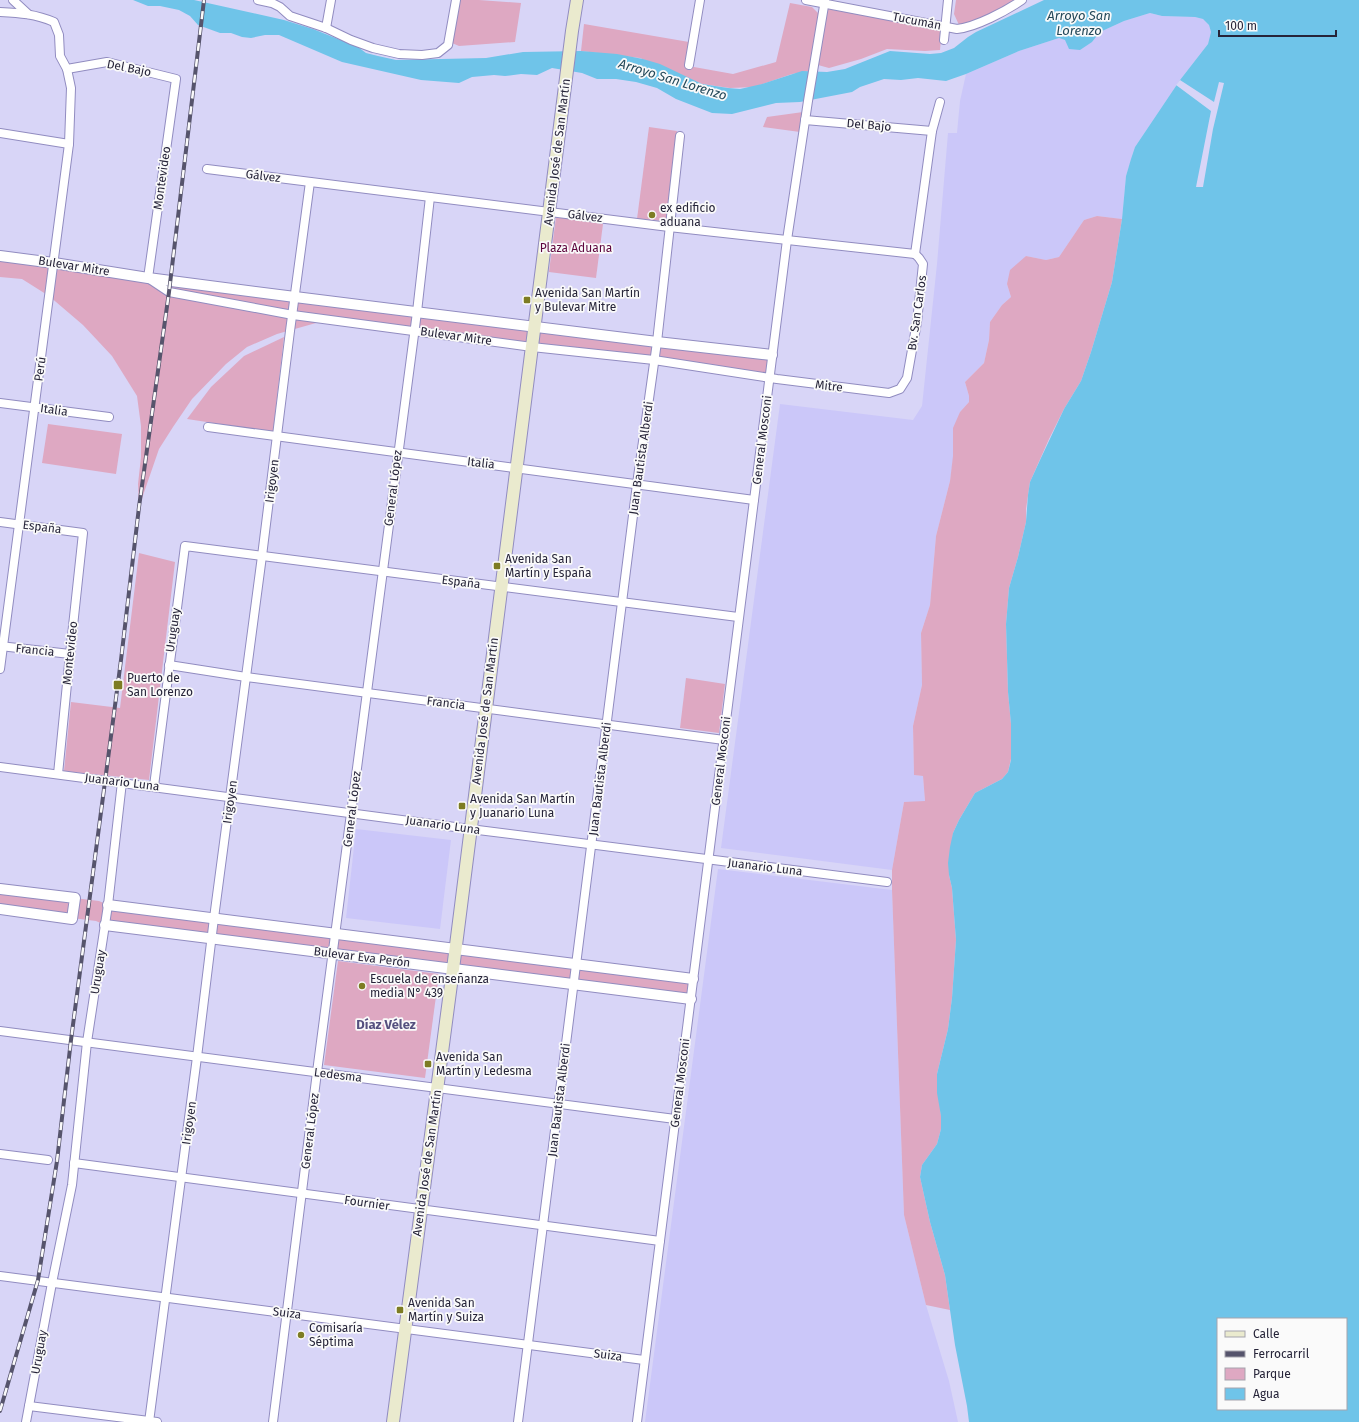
<svg xmlns="http://www.w3.org/2000/svg" width="1359" height="1422" font-family="'Fira Sans',sans-serif">
  <style>
    .built { fill: #cbc7f9 }
    .green { fill: #dea8c2 }
    .water { fill: #6fc4e9; fill-rule: evenodd }
    .pier { fill: #d8d5f7 }
    .lines { fill: none; stroke-linecap: round; stroke-linejoin: round }
    .minor-casing { stroke: #918cc0; stroke-width: 10 }
    .tertiary-casing { stroke: #918cc0; stroke-width: 12 }
    .secondary-casing { stroke: #918cc0; stroke-width: 14 }
    .minor { stroke: #fff; stroke-width: 8 }
    .tertiary { stroke: #fff; stroke-width: 10 }
    .secondary { stroke: #eaeace; stroke-width: 12 }
    .rail-casing { stroke: #56546c; stroke-width: 4 }
    .rail { stroke: #fafafa; stroke-width: 2.5; stroke-dasharray: 8; stroke-linecap: butt }
    .poi-dot { fill: #7d7c23; stroke: #fafafa; stroke-width: 1.5 }
    .labels { text-anchor: middle; stroke-width: 3.5; stroke-linejoin: round; paint-order: stroke }
    .street-label { font-size: 12px; fill: #262439; stroke: #fafafa }
    .poi-label { font-size: 12px; fill: #262439; stroke: #fafafa; text-anchor: start }
    .park-label { font-size: 12px; fill: #5d053d; stroke: #fafafa }
    .water-label { font-size: 13px; font-style: italic; fill: #234859; stroke: #fafafa }
    .neighbourhood-label { font-size: 13px; font-weight: bold; fill: #55507f; stroke: #fafafa }
  </style>
  <rect width="100%" height="100%" fill="#d8d5f7"/>
  <g class="built">
    <polygon points="1150,13 1162,16 1195,17 1203,19 1209,25 1211,32 1208,44 1180,80 1135,147 1126,176 1122,219 1097,216 1084,220 1059,257 1046,260 1026,256 1007,284 1011,297 1002,305 990,322 989,340 984,363 965,382 969,396 969,402 960,412 950,481 936,536 930,605 921,633 922,685 913,726 914,775 923,776 925,802 904,802 892,870 721,848 780,404 913,420 922,406 937,264 948,133 957,133 960,101 966,74 1019,51 1059,38 1065,40 1092,42 1100,32 1124,21"/>
    <polygon points="356,829 451,840 440,929 346,918"/>
    <polygon points="718,869 892,890 904,1215 926,1305 949,1381 958,1422 645,1422"/>
  </g>
  <g class="green">
    <polygon points="460,0 479,0 521,3 515,42 459,46 452,43"/>
    <polygon points="956,0 1016,0 971,24 959,25 954,14"/>
    <polygon points="790,3 812,7 820,15 810,71 792,74 754,87 730,88 702,84 640,58 581,51 584,24 689,42 685,61 694,67 733,74 776,62"/>
    <polygon points="827,9 942,28 940,50 925,51 887,49 861,59 829,68 818,65"/>
    <polygon points="803,112 800,132 763,127 767,117"/>
    <polygon points="649,127 677,131 666,221 637,219"/>
    <polygon points="1097,216 1122,219 1112,282 1091,352 1081,381 1064,409 1049,439 1030,482 1026,509 1026,522 1018,557 1009,588 1006,624 1008,692 1011,724 1011,759 1008,772 1002,779 975,793 959,820 953,833 949,875 952,888 956,940 952,998 948,1029 937,1074 941,1116 941,1129 937,1144 922,1165 920,1177 930,1222 945,1275 950,1310 926,1305 904,1215 892,890 892,870 904,802 925,801 923,776 914,775 913,726 922,685 921,633 930,605 936,536 950,481 953,456 953,428 960,412 969,402 969,396 965,382 984,363 989,340 990,322 1002,305 1011,297 1007,284 1010,270 1026,256 1046,260 1059,257 1084,220"/>
    <polygon points="556,217 603,224 596,278 549,272"/>
    <polygon points="0,256 772,355 769,377 341,322 316,323 277,334 247,347 226,364 192,399 173,427 159,449 139,507 138,484 141,457 141,426 137,396 112,356 83,325 49,296 22,279 0,277"/>
    <polygon points="284,337 273,432 187,419 211,387 244,356"/>
    <polygon points="48,424 122,434 116,474 42,463"/>
    <polygon points="139,553 175,562 149,780 64,771 71,702 120,708"/>
    <polygon points="686,678 725,684 719,733 680,728"/>
    <polygon points="0,889 99,901 108,905 693,979 691,999 105,925 96,921 0,909"/>
    <polygon points="338,961 439,974 425,1078 324,1065"/>
  </g>
  <path class="water" d="M133,0h61l90,20 29,9 45,18 8,6 12,3 18,4 90,-2 37,-6 58,-1 36,3 26,5 17,5 42,20 26,4 12,1 22,-5 40,-13 25,1 18,-3 45,-18 40,3 11,-1 13,-5 14,-11 8,-5 68,-32h315v1422h-390l-2,-16 -12,-61 -10,-70 -15,-53 -10,-45 2,-12 15,-21 4,-15v-13l-4,-23v-19l11,-45 4,-31 4,-58 -4,-52 -3,-13 -1,-12 2,-16 3,-14 6,-13 16,-27 27,-14 6,-7 3,-12v-36l-3,-32 -2,-68 3,-36 9,-31 8,-35 2,-27 2,-13 10,-22 24,-51 17,-28 10,-29 21,-70 10,-63 4,-43 5,-17 4,-12 45,-67 28,-36 3,-12 -2,-7 -6,-6 -8,-2 -33,-1 -12,-3 -26,8 -24,11 -8,10 -12,8 -11,-1 -4,-9 -6,-2 -40,13 -53,23 -20,7 -28,-3 -17,2 -17,-1 -24,8 -8,5 -52,10 -24,1 -44,11 -20,-1 -36,-14 -19,-11 -21,-6 -20,-3h-19l-15,-6 -30,-5 -15,7 -16,-1 -16,2 -11,-1 -22,2 -13,6 -38,-3 -79,-18 -63,-27h-14l-14,3 -9,-1 -11,-4h-11l-22,-8 -8,-9 -11,-6 -19,-4h-12zM1218,1319h128v90h-128z"/>
  <polygon class="pier" points="1180,80 1214,102 1219,82 1224,83 1213,129 1203,187 1196,187 1211,111 1176,85"/>
  <g class="lines">
    <defs>
      <g id="minor">
        <polyline points="13,0 28,14"/>
        <polyline points="258,0 272,3 280,7 290,16 326,28 351,40 373,48 399,54 422,55 438,53 448,45 456,0"/>
        <path d="M806,0l151,29c19,-2 49,-18 65,-29"/>
        <path d="M0,12c19,1 36,2 54,10l5,13 1,21 7,13 40,-7 69,17 -28,199 21,14 124,23 239,32 122,13 123,19 112,14 11,-4 7,-11 10,-56 6,-58 -4,-6 -4,-4"/>
        <polyline points="326,28 331,0"/>
        <polyline points="944,40 948,0"/>
        <polyline points="689,65 700,0"/>
        <polyline points="805,120 932,131"/>
        <polyline points="0,133 69,144"/>
        <polyline points="207,169 669,227 915,254"/>
        <polyline points="915,254 932,131 940,102"/>
        <polyline points="0,403 109,417"/>
        <polyline points="208,427 754,500"/>
        <polyline points="0,522 83,533 70,654 58,774"/>
        <polyline points="0,646 70,654"/>
        <polyline points="169,665 246,677 724,740"/>
        <polyline points="0,669 69,144 71,88 67,69"/>
        <polyline points="0,767 470,829 887,882"/>
        <polyline points="154,786 185,546 738,617"/>
        <polyline points="0,1031 675,1119"/>
        <polyline points="0,1154 48,1160"/>
        <polyline points="74,1163 660,1241"/>
        <polyline points="0,1276 644,1360"/>
        <polyline points="29,1406 157,1422"/>
        <polyline points="26,1422 52,1283 72,1185 87,1042 108,905 122,782"/>
        <polyline points="149,1422 197,1057 214,918 262,556 290,331 310,182"/>
        <polyline points="273,1422 317,1072 417,312 430,197"/>
        <polyline points="518,1422 637,484 657,342 680,136"/>
        <polyline points="637,1422 787,240 808,101 825,0"/>
      </g>
      <g id="tertiary">
        <polyline points="0,256 54,263 148,278 295,297 657,342 772,355"/>
        <polyline points="0,889 75,898 72,919 0,909"/>
        <polyline points="108,905 693,979"/>
        <polyline points="105,925 691,999"/>
      </g>
      <polyline id="secondary" points="393,1422 453,969 572,31 577,0"/>
    </defs>
    <use href="#minor" class="minor-casing"/>
    <use href="#tertiary" class="tertiary-casing"/>
    <use href="#secondary" class="secondary-casing"/>
    <use href="#minor" class="minor"/>
    <use href="#tertiary" class="tertiary"/>
    <use href="#secondary" class="secondary"/>
    <defs>
      <polyline id="rail" points="0,1411 38,1280 57,1161 71,1040 121,660 139,507 169,292 204,0"/>
    </defs>
    <use href="#rail" class="rail-casing"/>
    <use href="#rail" class="rail"/>
  </g>
  <g class="poi-dot">
    <circle cx="652" cy="215" r="4"/>
    <rect x="523" y="296" width="8" height="8" rx="2"/>
    <rect x="493" y="562" width="8" height="8" rx="2"/>
    <rect x="113" y="680" width="10" height="10" rx="2"/>
    <rect x="458" y="802" width="8" height="8" rx="2"/>
    <circle cx="362" cy="986" r="4"/>
    <rect x="424" y="1060" width="8" height="8" rx="2"/>
    <rect x="396" y="1306" width="8" height="8" rx="2"/>
    <circle cx="301" cy="1335" r="4"/>
  </g>
  <g class="labels">
    <g class="street-label">
      <text transform="translate(917 21) rotate(11)" y="4">Tucumán</text>
      <text transform="translate(129 68) rotate(11)" y="4">Del Bajo</text>
      <text transform="translate(869 125) rotate(5)" y="4">Del Bajo</text>
      <text transform="translate(557 152) rotate(-83)" y="4">Avenida José de San Martín</text>
      <text transform="translate(263 176) rotate(7)" y="4">Gálvez</text>
      <text transform="translate(162 178) rotate(-82)" y="4">Montevideo</text>
      <text transform="translate(585 216) rotate(7)" y="4">Gálvez</text>
      <text transform="translate(74 266) rotate(9)" y="4">Bulevar Mitre</text>
      <text transform="translate(917 313) rotate(-82)" y="4">Bv. San Carlos</text>
      <text transform="translate(456 336) rotate(8)" y="4">Bulevar Mitre</text>
      <text transform="translate(40 369) rotate(-82)" y="4">Perú</text>
      <text transform="translate(829 386) rotate(7)" y="4">Mitre</text>
      <text transform="translate(54 410) rotate(8)" y="4">Italia</text>
      <text transform="translate(762 440) rotate(-83)" y="4">General Mosconi</text>
      <text transform="translate(641 458) rotate(-82)" y="4">Juan Bautista Alberdi</text>
      <text transform="translate(481 463) rotate(7)" y="4">Italia</text>
      <text transform="translate(272 481) rotate(-83)" y="4">Irigoyen</text>
      <text transform="translate(393 488) rotate(-83)" y="4">General López</text>
      <text transform="translate(42 527) rotate(7)" y="4">España</text>
      <text transform="translate(461 582) rotate(7)" y="4">España</text>
      <text transform="translate(173 630) rotate(-82)" y="4">Uruguay</text>
      <text transform="translate(35 650) rotate(6)" y="4">Francia</text>
      <text transform="translate(70 653) rotate(-84)" y="4">Montevideo</text>
      <text transform="translate(446 703) rotate(7)" y="4">Francia</text>
      <text transform="translate(485 711) rotate(-83)" y="4">Avenida José de San Martín</text>
      <text transform="translate(721 761) rotate(-83)" y="4">General Mosconi</text>
      <text transform="translate(600 779) rotate(-83)" y="4">Juan Bautista Alberdi</text>
      <text transform="translate(122 782) rotate(7)" y="4">Juanario Luna</text>
      <text transform="translate(230 802) rotate(-82)" y="4">Irigoyen</text>
      <text transform="translate(352 809) rotate(-83)" y="4">General López</text>
      <text transform="translate(443 825) rotate(8)" y="4">Juanario Luna</text>
      <text transform="translate(765 867) rotate(7)" y="4">Juanario Luna</text>
      <text transform="translate(362 957) rotate(7)" y="4">Bulevar Eva Perón</text>
      <text transform="translate(98 972) rotate(-81)" y="4">Uruguay</text>
      <text transform="translate(338 1075) rotate(7)" y="4">Ledesma</text>
      <text transform="translate(680 1083) rotate(-83)" y="4">General Mosconi</text>
      <text transform="translate(559 1100) rotate(-83)" y="4">Juan Bautista Alberdi</text>
      <text transform="translate(189 1123) rotate(-82)" y="4">Irigoyen</text>
      <text transform="translate(310 1131) rotate(-83)" y="4">General López</text>
      <text transform="translate(427 1163) rotate(-82)" y="4">Avenida José de San Martín</text>
      <text transform="translate(367 1203) rotate(8)" y="4">Fournier</text>
      <text transform="translate(287 1313) rotate(7)" y="4">Suiza</text>
      <text transform="translate(39 1352) rotate(-80)" y="4">Uruguay</text>
      <text transform="translate(608 1355) rotate(7)" y="4">Suiza</text>
    </g>
    <g class="poi-label">
      <text x="660" y="212">ex edificio<tspan x="660" dy="14">aduana</tspan></text>
      <text x="535" y="297">Avenida San Martín<tspan x="535" dy="14">y Bulevar Mitre</tspan></text>
      <text x="505" y="563">Avenida San<tspan x="505" dy="14">Martín y España</tspan></text>
      <text x="127" y="682">Puerto de<tspan x="127" dy="14">San Lorenzo</tspan></text>
      <text x="470" y="803">Avenida San Martín<tspan x="470" dy="14">y Juanario Luna</tspan></text>
      <text x="370" y="983">Escuela de enseñanza<tspan x="370" dy="14">media N° 439</tspan></text>
      <text x="436" y="1061">Avenida San<tspan x="436" dy="14">Martín y Ledesma</tspan></text>
      <text x="408" y="1307">Avenida San<tspan x="408" dy="14">Martín y Suiza</tspan></text>
      <text x="309" y="1332">Comisaría<tspan x="309" dy="14">Séptima</tspan></text>
    </g>
    <g class="park-label">
      <text x="576" y="252">Plaza Aduana</text>
    </g>
    <g class="water-label">
      <text x="1079" y="20">Arroyo San<tspan x="1079" dy="15">Lorenzo</tspan></text>
      <text transform="translate(673 79) rotate(17)" y="5">Arroyo San Lorenzo</text>
    </g>
    <g class="neighbourhood-label">
      <text x="386" y="1029">Díaz Vélez</text>
    </g>
  </g>
  <rect x="1217" y="1318" width="130" height="92" fill="#fafafa" stroke="#a5a4ad"/>
  <rect x="1225" y="1331" width="20" height="6" fill="#eaeace" stroke="#a5a4ad"/>
  <text x="1253" y="1338" font-size="12" fill="#262439">Calle</text>
  <rect x="1225" y="1351" width="20" height="6" fill="#56546c" stroke="#a5a4ad"/>
  <text x="1253" y="1358" font-size="12" fill="#262439">Ferrocarril</text>
  <rect x="1225" y="1368" width="20" height="12" fill="#dea8c2" stroke="#a5a4ad"/>
  <text x="1253" y="1378" font-size="12" fill="#262439">Parque</text>
  <rect x="1225" y="1388" width="20" height="12" fill="#6fc4e9" stroke="#a5a4ad"/>
  <text x="1253" y="1398" font-size="12" fill="#262439">Agua</text>
  <path d="M1219 30v6h117v-6" fill="none" stroke="#262439" stroke-width="2"/>
  <text x="1225" y="30" font-size="12" fill="#262439" stroke="#fafafa" stroke-width="3" paint-order="stroke">100 m</text>
</svg>
